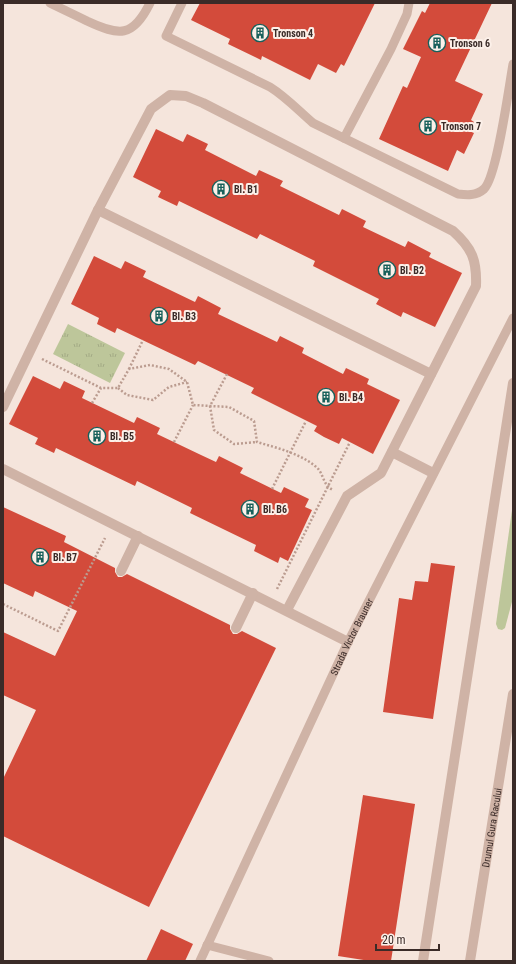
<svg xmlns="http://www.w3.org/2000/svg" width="516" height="964" font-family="'Roboto Condensed',sans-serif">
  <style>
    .green { fill: #bdc69a }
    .park { fill: url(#park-tufts) }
    .building { fill: #d34b3b }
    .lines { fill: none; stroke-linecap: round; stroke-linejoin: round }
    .path { stroke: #bb9c90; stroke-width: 2.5; stroke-dasharray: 2 2; stroke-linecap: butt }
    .service { stroke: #cfb3a6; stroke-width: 9 }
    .minor { stroke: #cfb3a6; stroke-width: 10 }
    .labels { text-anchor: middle; stroke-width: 4; stroke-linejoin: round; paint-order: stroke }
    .poi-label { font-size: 10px; font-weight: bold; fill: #3a2b28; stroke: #fcf0e9; text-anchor: start }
    .street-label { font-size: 10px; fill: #3a2b28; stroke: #fcf0e9 }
  </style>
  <defs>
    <pattern id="park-tufts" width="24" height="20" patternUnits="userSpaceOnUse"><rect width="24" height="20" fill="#bdc69a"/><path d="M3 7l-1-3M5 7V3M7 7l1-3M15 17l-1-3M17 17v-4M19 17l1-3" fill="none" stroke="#a3aa85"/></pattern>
  </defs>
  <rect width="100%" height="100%" fill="#f5e5dc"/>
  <polygon class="green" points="513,503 513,598 505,628 502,630 498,629 496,624"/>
  <polygon class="park" points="68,324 125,353 110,383 53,354"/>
  <g class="building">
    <polygon points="200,3 375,3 344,66 341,64 336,73 318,64 310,80 262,56 261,60 228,44 230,39 191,20"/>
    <polygon points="430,3 492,3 455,81 483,94 471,120 474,122 469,131 474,133 464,154 457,150 448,171 379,139 403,86 407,88 421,57 403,49 422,11 425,13"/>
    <polygon points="156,129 183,142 187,134 208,144 205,150 256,176 259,170 283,181 280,186 339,215 342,209 366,221 363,227 405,247 408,241 431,253 429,257 462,273 435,327 403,312 401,317 376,304 379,299 313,266 315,261 260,234 257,239 179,201 177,206 158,197 161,191 133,177"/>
    <polygon points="94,256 121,269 125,261 146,271 143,277 195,302 198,296 221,308 218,314 277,342 280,336 304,348 302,353 343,374 346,368 369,379 367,384 400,400 373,454 342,438 339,444 324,437 314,431 317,426 251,393 254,388 198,361 195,365 117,328 115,333 97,324 99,318 71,304"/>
    <polygon points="33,376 60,389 64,381 85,391 82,398 134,423 137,417 160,428 157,434 201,455 216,462 219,456 243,468 240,473 281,493 284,487 309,499 305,507 312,510 288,561 280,557 278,563 254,551 256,545 190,513 192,508 137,481 135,486 56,448 54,453 35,444 38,438 9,424"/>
    <polygon points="3,507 66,536 64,542 115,568 115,572 118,577 122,577 127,574 230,625 230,629 233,634 237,634 242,631 276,648 149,907 3,836 3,779 36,710 3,695 3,632 55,656 77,611 35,591 33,597 3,583"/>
    <polygon points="431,563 455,566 433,719 383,712 399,598 412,600 415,581 428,582"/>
    <polygon points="363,795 415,804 391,961 370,961 338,956"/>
    <polygon points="161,929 193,944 185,961 146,961"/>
  </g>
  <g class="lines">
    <g class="path">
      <path d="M42,359l59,29h17l11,-19 21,-4 19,4 18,13 6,23 36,2 25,14 3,21c20,6 42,11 58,24 9,6 7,19 18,24"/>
      <polyline points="129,369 143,340"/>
      <polyline points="227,374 210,406 214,430 234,444 257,442"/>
      <polyline points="118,388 127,395 153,400 169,387 187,382"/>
      <polyline points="92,403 101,388"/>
      <polyline points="174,442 193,405"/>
      <polyline points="272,489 306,421"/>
      <polyline points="277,589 350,442"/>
      <polyline points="3,604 58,631 105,538"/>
    </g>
    <g class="service">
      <path d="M50,3c12,6 25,12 37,18 32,15 46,17 63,-18"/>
      <path d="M182,3l-16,33 104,51c16,10 29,24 43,36l145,71c9,1 18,2 26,-5 13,-12 25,-103 29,-125"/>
      <polyline points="344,138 391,49 407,14 409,3"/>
      <polyline points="207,945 269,961"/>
      <path id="s1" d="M200,961l148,-319 165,-324"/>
    </g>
    <g class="minor">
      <polyline points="98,210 431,374"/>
      <path d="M3,407l95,-197 53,-101 19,-14 16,1 17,7 250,128c19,17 24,29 23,55l-95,187 -34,23 -60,114"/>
      <polyline points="392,452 433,473"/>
      <polyline points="3,469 348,642"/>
      <polyline points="121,571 138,536"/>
      <polyline points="236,628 253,593"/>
      <polyline points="423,961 513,383"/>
      <path id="s2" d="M470,961l43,-267"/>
    </g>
  </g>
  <defs>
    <symbol id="building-ring" viewBox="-11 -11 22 22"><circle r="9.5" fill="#fcf0e9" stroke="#18605b" stroke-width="1.5"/><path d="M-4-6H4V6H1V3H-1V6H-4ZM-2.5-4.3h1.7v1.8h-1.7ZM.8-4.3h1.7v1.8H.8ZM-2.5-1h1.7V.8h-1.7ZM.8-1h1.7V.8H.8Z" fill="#18605b"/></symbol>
  </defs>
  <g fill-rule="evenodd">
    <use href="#building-ring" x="250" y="23" width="20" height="20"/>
    <use href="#building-ring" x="427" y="33" width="20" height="20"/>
    <use href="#building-ring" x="418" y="116" width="20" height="20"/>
    <use href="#building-ring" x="211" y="179" width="20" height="20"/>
    <use href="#building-ring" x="377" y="260" width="20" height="20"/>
    <use href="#building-ring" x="149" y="306" width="20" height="20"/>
    <use href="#building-ring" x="316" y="387" width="20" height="20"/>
    <use href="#building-ring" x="87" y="426" width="20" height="20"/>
    <use href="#building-ring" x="240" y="499" width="20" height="20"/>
    <use href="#building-ring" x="30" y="547" width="20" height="20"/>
  </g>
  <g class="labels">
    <g class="poi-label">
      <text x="273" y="37">Tronson 4</text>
      <text x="450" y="47">Tronson 6</text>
      <text x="441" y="130">Tronson 7</text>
      <text x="234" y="193">Bl. B1</text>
      <text x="400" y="274">Bl. B2</text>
      <text x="172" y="320">Bl. B3</text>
      <text x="339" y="401">Bl. B4</text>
      <text x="110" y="440">Bl. B5</text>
      <text x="263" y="513">Bl. B6</text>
      <text x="53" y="561">Bl. B7</text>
    </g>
    <g class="street-label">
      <text dy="4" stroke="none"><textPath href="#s1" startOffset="358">Strada Victor Brauner</textPath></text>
      <text dy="4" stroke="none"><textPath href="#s2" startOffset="135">Drumul Gura Racului</textPath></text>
    </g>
  </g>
  <rect width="516" height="964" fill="none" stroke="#3a2b28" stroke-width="8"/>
  <path d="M376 944v6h63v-6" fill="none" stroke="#3a2b28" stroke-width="2"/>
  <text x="382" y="944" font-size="12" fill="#3a2b28" stroke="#fcf0e9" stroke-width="3" paint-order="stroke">20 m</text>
</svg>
